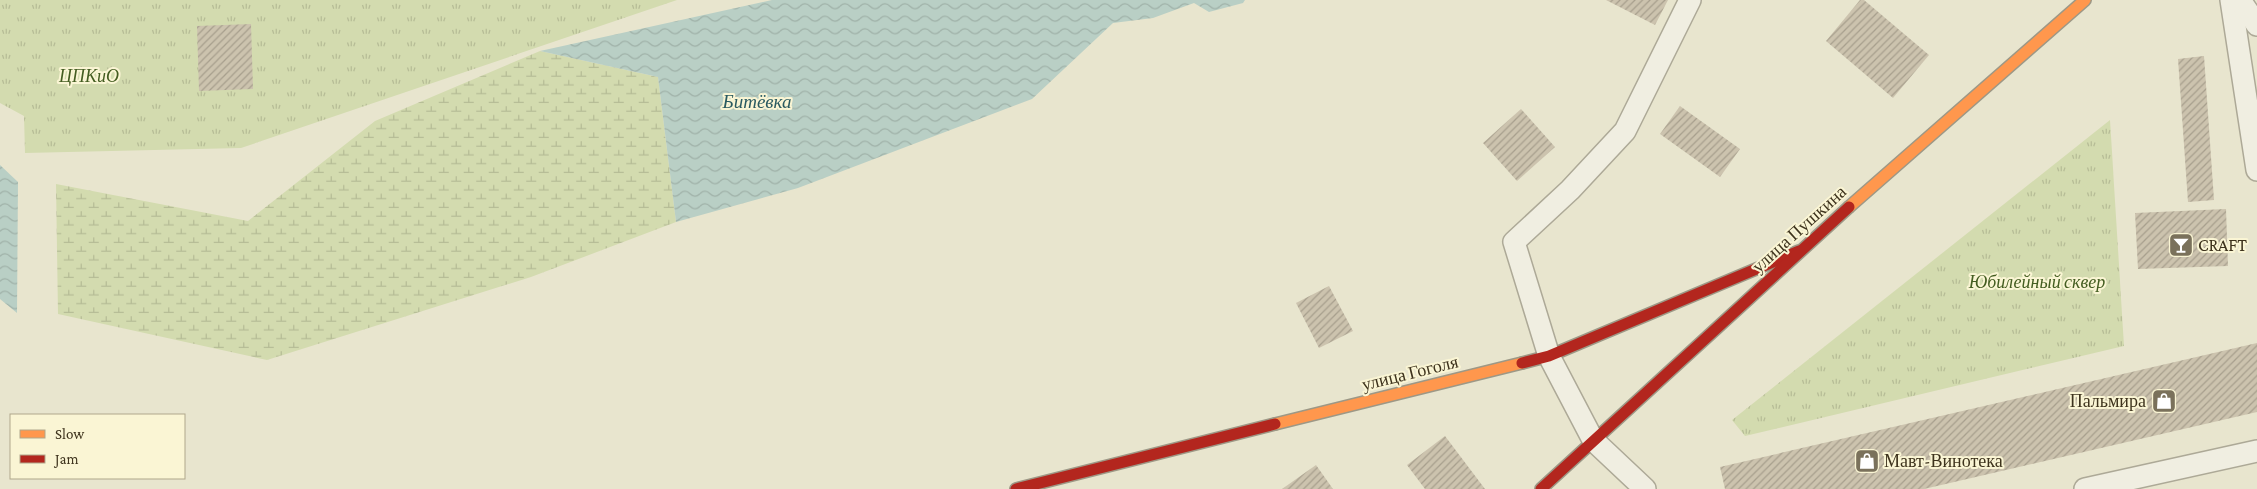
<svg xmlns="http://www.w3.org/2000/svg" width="2257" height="489" font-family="'Crimson Pro',serif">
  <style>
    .wetland { fill: url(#wetland-marsh) }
    .park { fill: url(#park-tufts) }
    .water { fill: url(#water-waves) }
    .building { fill: url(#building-hatch) }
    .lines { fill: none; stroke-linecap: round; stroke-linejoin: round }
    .lane-casing { stroke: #ada997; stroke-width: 24 }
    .slow-casing { stroke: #9d9886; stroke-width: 14 }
    .jam-casing { stroke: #9d9886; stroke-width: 14 }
    .lane { stroke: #f0eee1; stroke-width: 21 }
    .slow { stroke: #ff974d; stroke-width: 11 }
    .jam { stroke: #b3261e; stroke-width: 11 }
    .labels { text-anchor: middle; stroke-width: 4; stroke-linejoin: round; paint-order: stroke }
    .park-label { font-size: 18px; font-style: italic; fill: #445d21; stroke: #faf5d4 }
    .street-label { font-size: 18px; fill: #3e331d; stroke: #faf5d4 }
    .poi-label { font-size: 18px; fill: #3e331d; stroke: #faf5d4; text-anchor: start }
    .water-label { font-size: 19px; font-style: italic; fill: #2a5a60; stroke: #faf5d4 }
  </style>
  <defs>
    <pattern id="wetland-marsh" width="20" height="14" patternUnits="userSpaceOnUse" patternTransform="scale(1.25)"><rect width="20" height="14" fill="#d3dbaf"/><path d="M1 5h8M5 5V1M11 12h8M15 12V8" fill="none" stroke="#b6bc96"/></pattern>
    <pattern id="park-tufts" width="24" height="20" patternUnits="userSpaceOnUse" patternTransform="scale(1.25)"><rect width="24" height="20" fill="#d3dbaf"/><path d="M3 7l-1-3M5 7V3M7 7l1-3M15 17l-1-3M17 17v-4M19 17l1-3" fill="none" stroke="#b6bc96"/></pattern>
    <pattern id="water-waves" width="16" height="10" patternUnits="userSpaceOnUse" patternTransform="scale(1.25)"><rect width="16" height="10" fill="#b9cfc5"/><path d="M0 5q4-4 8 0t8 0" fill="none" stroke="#a0b2a9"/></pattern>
    <pattern id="building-hatch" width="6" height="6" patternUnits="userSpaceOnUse" patternTransform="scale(1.25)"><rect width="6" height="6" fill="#ccc3ae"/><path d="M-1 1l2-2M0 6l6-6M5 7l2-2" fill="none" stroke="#a79f8d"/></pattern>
  </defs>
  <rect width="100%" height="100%" fill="#e8e5ce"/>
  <polygon class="wetland" points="540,51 658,77 676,222 531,277 267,360 58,314 56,184 248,221 375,121"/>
  <g class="park">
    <polygon points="0,0 677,0 241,148 25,153 24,116 0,103"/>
    <polygon points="2110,120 2124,346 1745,436 1732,420"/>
  </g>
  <g class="water">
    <polygon points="772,0 1245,0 1243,3 1209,12 1194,3 1153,18 1113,23 1032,99 798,188 676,222 658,77 540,51"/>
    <polygon points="0,165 18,182 17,313 0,299"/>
  </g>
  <g class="building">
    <polygon points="1606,0 1668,0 1655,25"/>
    <polygon points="1860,0 1864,0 1929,55 1893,98 1826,41"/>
    <polygon points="251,24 253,89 199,91 197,26"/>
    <polygon points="2204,56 2214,200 2188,202 2178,59"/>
    <polygon points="1680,106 1740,149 1720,177 1660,134"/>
    <polygon points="1521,109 1555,147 1517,181 1483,143"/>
    <polygon points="2226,209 2228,266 2138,269 2135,213"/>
    <polygon points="1329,286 1353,331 1319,348 1296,303"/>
    <polygon points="2257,343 2257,412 1924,489 1725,489 1720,467"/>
    <polygon points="1445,436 1485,489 1425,489 1407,465"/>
    <polygon points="1316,465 1333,489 1282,489"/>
  </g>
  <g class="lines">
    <defs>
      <g id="lane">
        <polyline points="2231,0 2257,170"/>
        <polyline points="2240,0 2257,25"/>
        <polyline points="1645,489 1593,440 1549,356 1514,242 1570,190 1625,131 1690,0"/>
        <polyline points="2085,489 2257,451"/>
      </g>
      <g id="slow">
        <polyline points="1849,207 2085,0"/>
        <polyline points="1275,424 1522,363"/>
      </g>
      <g id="jam">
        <polyline points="1522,363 1549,356 1799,251"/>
        <polyline points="1016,489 1275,424"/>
        <polyline points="1541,489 1849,207"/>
      </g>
    </defs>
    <use href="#lane" class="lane-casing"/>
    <use href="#slow" class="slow-casing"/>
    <use href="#jam" class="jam-casing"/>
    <use href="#lane" class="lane"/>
    <use href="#slow" class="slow"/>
    <use href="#jam" class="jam"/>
  </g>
  <defs>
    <symbol id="bar-square" viewBox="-11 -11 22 22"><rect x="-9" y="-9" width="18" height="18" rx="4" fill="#7a715b" stroke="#faf5d4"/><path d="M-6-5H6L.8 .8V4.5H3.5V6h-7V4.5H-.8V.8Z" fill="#fff"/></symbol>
    <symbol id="shop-square" viewBox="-11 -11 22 22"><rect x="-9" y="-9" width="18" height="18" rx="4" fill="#7a715b" stroke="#faf5d4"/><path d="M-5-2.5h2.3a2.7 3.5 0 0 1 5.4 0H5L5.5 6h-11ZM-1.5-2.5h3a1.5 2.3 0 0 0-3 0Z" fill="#fff"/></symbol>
  </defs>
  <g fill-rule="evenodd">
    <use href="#bar-square" x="2167" y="231" width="28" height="28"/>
    <use href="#shop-square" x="2150" y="387" width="28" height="28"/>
    <use href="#shop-square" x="1853" y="447" width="28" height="28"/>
  </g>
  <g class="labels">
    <g class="park-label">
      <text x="89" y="82">ЦПКиО</text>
      <text x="2037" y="288">Юбилейный сквер</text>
    </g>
    <g class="street-label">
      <text transform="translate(1799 229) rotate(-42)" y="6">улица Пушкина</text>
      <text transform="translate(1410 373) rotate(-14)" y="6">улица Гоголя</text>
    </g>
    <g class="poi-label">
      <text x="2198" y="251">CRAFT</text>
      <text x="2146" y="407" text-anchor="end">Пальмира</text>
      <text x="1884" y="467">Мавт-Винотека</text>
    </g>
    <g class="water-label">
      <text x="757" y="108">Битёвка</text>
    </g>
  </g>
  <rect x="10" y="414" width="175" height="65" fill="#faf5d4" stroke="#afa78b"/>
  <rect x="20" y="430" width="25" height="8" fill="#ff974d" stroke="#afa78b"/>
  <text x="55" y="439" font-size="15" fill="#3e331d">Slow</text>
  <rect x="20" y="455" width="25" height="8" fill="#b3261e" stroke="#afa78b"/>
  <text x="55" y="464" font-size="15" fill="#3e331d">Jam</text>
</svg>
